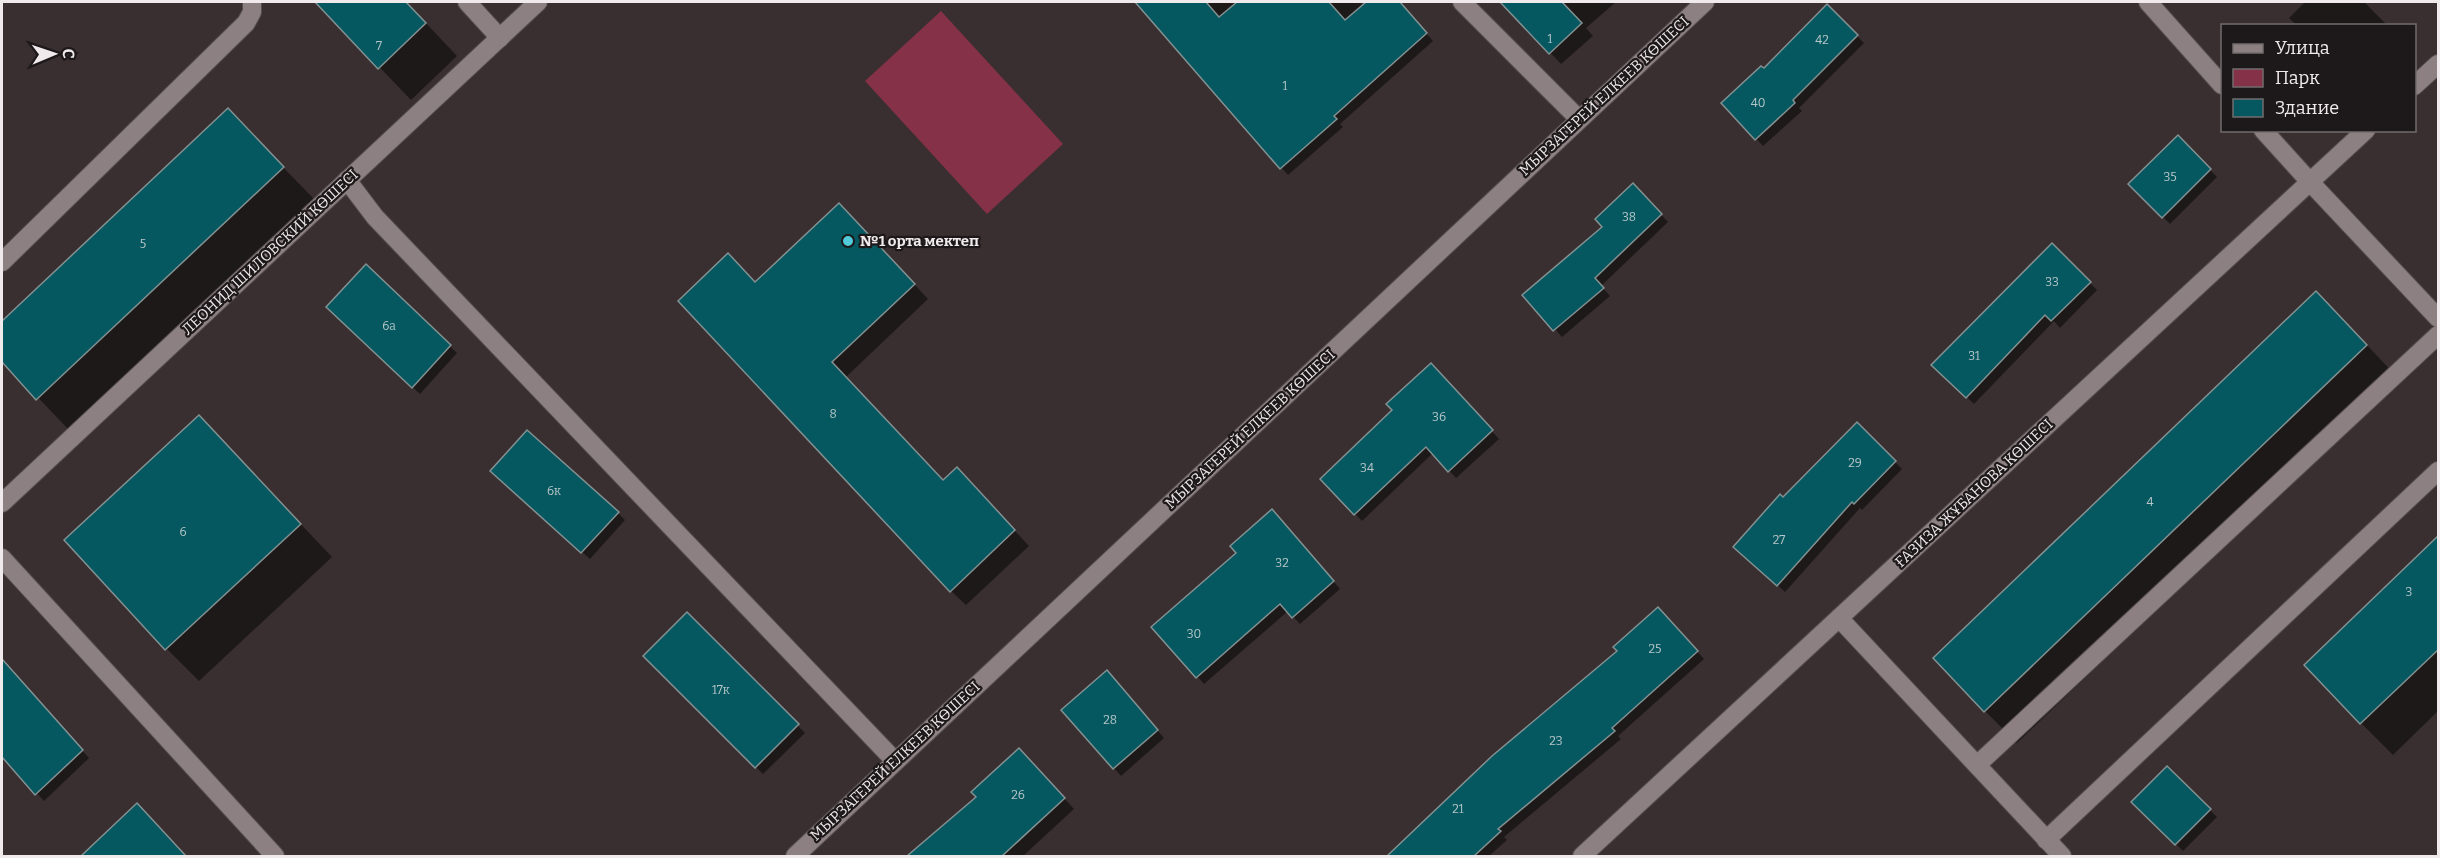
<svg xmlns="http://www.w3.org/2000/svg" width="2440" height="858" font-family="Bitter,serif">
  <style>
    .green { fill: #853148 }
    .shadow { fill: #0007 }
    .building { fill: #05585f; stroke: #849193; stroke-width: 1.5 }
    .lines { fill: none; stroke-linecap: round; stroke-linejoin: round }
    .lane-casing { stroke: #564e4f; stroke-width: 20 }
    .street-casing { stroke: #564e4f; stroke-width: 20 }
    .lane { stroke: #8d8082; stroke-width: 18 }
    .street { stroke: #8d8082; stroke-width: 18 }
    .poi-dot { fill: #52cbd8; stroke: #1d1819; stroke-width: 2 }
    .labels { text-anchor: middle; stroke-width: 4.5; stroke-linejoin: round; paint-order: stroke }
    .number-label { font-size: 12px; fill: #b6c6c9 }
    .street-label { font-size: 15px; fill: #f1eaec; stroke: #1d1819 }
    .poi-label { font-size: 15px; font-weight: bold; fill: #f1eaec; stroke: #1d1819; text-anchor: start }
  </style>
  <rect width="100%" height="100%" fill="#392f30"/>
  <polygon class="green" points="941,11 1063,144 987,214 865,81"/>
  <g class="shadow">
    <polygon points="317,2 406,2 457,56 411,100"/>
    <polygon points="1163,2 1360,2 1364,6 1368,2 1399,2 1433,41 1340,124 1343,127 1288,175 1148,15"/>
    <polygon points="1502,2 1616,2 1586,28 1593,36 1561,64"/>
    <polygon points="2305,2 2364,2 2388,26 2297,26 2289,18"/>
    <polygon points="1827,6 1864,43 1799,108 1802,111 1763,146 1723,103 1764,70"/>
    <polygon points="228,111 315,200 70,431 2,360 2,323"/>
    <polygon points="2178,137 2217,177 2170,224 2130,184"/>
    <polygon points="1633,185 1668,222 1601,286 1610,296 1562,337 1525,295 1604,227"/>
    <polygon points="854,219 928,299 846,377 943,482 971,484 1029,546 966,605 951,591 755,284"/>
    <polygon points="2052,245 2097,290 2060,328 2054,321 1974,404 1933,365"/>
    <polygon points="366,267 457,353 420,394 335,315"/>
    <polygon points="2348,325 2398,378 2017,743 1985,711"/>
    <polygon points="1438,372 1499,439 1456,478 1433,453 1362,521 1322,479"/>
    <polygon points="199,417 332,557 199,681 167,649"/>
    <polygon points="1857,424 1902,469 1862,510 1860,508 1785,592 1742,554 1783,499"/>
    <polygon points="499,478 618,513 625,520 590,559"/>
    <polygon points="1279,518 1340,589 1300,624 1288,611 1204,684 1197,676"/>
    <polygon points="2438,537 2438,711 2393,755 2361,723"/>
    <polygon points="687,614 805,733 763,774 645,656"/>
    <polygon points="1665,616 1704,659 1618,736 1621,739 1504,837 1507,840 1489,856 1410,856 1400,846"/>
    <polygon points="2,660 89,758 44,801 2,755"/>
    <polygon points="1114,680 1164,738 1121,776 1114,768"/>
    <polygon points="1029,760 1074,809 1023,856 909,856 978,797"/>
    <polygon points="2167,768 2217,817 2183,851 2133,802"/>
    <polygon points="144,812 185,856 102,856 93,846"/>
  </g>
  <g class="building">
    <polygon points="315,2 406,2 426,23 378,69"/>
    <polygon points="1135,2 1206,2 1219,17 1237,2 1329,2 1345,20 1366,2 1400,2 1427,33 1334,116 1337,119 1280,169"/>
    <polygon points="1500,2 1562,2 1582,23 1549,54"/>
    <polygon points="1827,4 1858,35 1793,100 1795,103 1755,140 1721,103 1761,66 1764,68"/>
    <polygon points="228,108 284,167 36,400 2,362 2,321"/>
    <polygon points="2178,135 2211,169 2162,218 2128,184"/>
    <polygon points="1633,183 1662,214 1595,278 1604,288 1553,331 1522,295 1602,227 1595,219"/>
    <polygon points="839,203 915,284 832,362 943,480 957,467 1015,530 950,592 678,301 728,253 755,282"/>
    <polygon points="2052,243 2091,282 2051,321 2045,315 1966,398 1931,365"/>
    <polygon points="366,264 451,345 412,388 326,307"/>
    <polygon points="2316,291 2367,345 1984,712 1933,658"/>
    <polygon points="1431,363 1493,430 1448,472 1426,447 1354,515 1320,479 1392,410 1386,404"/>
    <polygon points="199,415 301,524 165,650 64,540"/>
    <polygon points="1857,422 1896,461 1854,504 1852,502 1777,586 1733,547 1780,494 1783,497"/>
    <polygon points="527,430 619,512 581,553 490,471"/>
    <polygon points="1272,509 1334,581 1292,618 1280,604 1196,678 1151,627 1236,553 1230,546"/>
    <polygon points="2439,535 2439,649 2360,724 2304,665"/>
    <polygon points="1658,607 1698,651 1612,728 1615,731 1498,829 1501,831 1474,856 1387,856 1492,756 1617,651 1613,647"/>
    <polygon points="687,612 799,724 755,768 643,656"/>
    <polygon points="2,659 83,750 35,795 2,757"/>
    <polygon points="1107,670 1158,730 1113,769 1061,710"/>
    <polygon points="1019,748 1065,798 1002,856 907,856 976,797 971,792"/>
    <polygon points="2167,766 2211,809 2175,845 2131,802"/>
    <polygon points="137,803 186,856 81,856"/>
  </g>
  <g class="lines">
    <defs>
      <g id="lane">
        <polyline points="347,180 375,217 895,761"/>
        <polyline points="2310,182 2438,318"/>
        <polyline points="2,262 246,23 252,12 252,2"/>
        <polyline points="1977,765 2438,335"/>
        <polyline points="2046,840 2438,471"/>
      </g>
      <g id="street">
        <polyline points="467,2 500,38"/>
        <polyline points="1462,2 1579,119"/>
        <polyline points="2148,2 2222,85"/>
        <polyline points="2414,86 2438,64"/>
        <polyline points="2263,130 2310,182"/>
        <polyline points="2,503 538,2"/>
        <polyline points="2,558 275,856"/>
        <polyline points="1839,618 2062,856"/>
        <polyline points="795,856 1705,2"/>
        <polyline points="1582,856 2366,130"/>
      </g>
    </defs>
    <use href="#lane" class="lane-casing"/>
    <use href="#street" class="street-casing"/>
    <use href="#lane" class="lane"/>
    <use href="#street" class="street"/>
  </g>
  <circle class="poi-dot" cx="848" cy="241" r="6"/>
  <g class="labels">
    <g class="number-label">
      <text x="1550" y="43">1</text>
      <text x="1822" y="44">42</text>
      <text x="379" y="50">7</text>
      <text x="1285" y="90">1</text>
      <text x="1758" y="107">40</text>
      <text x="2170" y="181">35</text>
      <text x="1629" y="221">38</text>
      <text x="143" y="248">5</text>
      <text x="2052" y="286">33</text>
      <text x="389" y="330">6а</text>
      <text x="1974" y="360">31</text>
      <text x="833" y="418">8</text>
      <text x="1439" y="421">36</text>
      <text x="1855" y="467">29</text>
      <text x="1367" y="472">34</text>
      <text x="554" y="495">6к</text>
      <text x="2150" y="506">4</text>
      <text x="183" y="536">6</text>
      <text x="1779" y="544">27</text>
      <text x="1282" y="567">32</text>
      <text x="2409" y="596">3</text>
      <text x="1194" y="638">30</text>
      <text x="1655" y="653">25</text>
      <text x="721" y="694">17к</text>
      <text x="1110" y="724">28</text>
      <text x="1556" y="745">23</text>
      <text x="1018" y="799">26</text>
      <text x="1458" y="813">21</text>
    </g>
    <g class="street-label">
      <text transform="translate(1604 96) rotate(-43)" y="5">МЫРЗАГЕРЕЙ ЕЛКЕЕВ КӨШЕСІ</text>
      <text transform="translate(270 252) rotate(-43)" y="5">ЛЕОНИД ШИЛОВСКИЙ КӨШЕСІ</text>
      <text transform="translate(1250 429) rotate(-43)" y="5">МЫРЗАГЕРЕЙ ЕЛКЕЕВ КӨШЕСІ</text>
      <text transform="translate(1974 493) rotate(-43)" y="5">ҒАЗИЗА ЖҰБАНОВА КӨШЕСІ</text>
      <text transform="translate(895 761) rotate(-43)" y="5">МЫРЗАГЕРЕЙ ЕЛКЕЕВ КӨШЕСІ</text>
    </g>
    <g class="poi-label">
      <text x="860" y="246">№1 орта мектеп</text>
    </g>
  </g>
  <rect width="2440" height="858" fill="none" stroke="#f1eaec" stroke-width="6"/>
  <rect x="2221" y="24" width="195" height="108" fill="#1d1819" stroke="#726c6d" stroke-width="1.5"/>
  <rect x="2233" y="44" width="30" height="9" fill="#8d8082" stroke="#726c6d" stroke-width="1.5"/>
  <text x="2275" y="54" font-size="18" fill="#f1eaec">Улица</text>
  <rect x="2233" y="69" width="30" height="18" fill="#853148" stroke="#726c6d" stroke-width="1.5"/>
  <text x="2275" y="84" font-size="18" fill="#f1eaec">Парк</text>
  <rect x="2233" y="99" width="30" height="18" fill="#05585f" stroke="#726c6d" stroke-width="1.5"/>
  <text x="2275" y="114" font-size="18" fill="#f1eaec">Здание</text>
  <g transform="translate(54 54) rotate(88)" stroke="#1d1819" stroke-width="4.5" paint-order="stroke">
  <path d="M0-4.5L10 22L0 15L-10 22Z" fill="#f1eaec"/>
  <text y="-9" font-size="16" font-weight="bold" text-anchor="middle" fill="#f1eaec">С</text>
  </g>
</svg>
